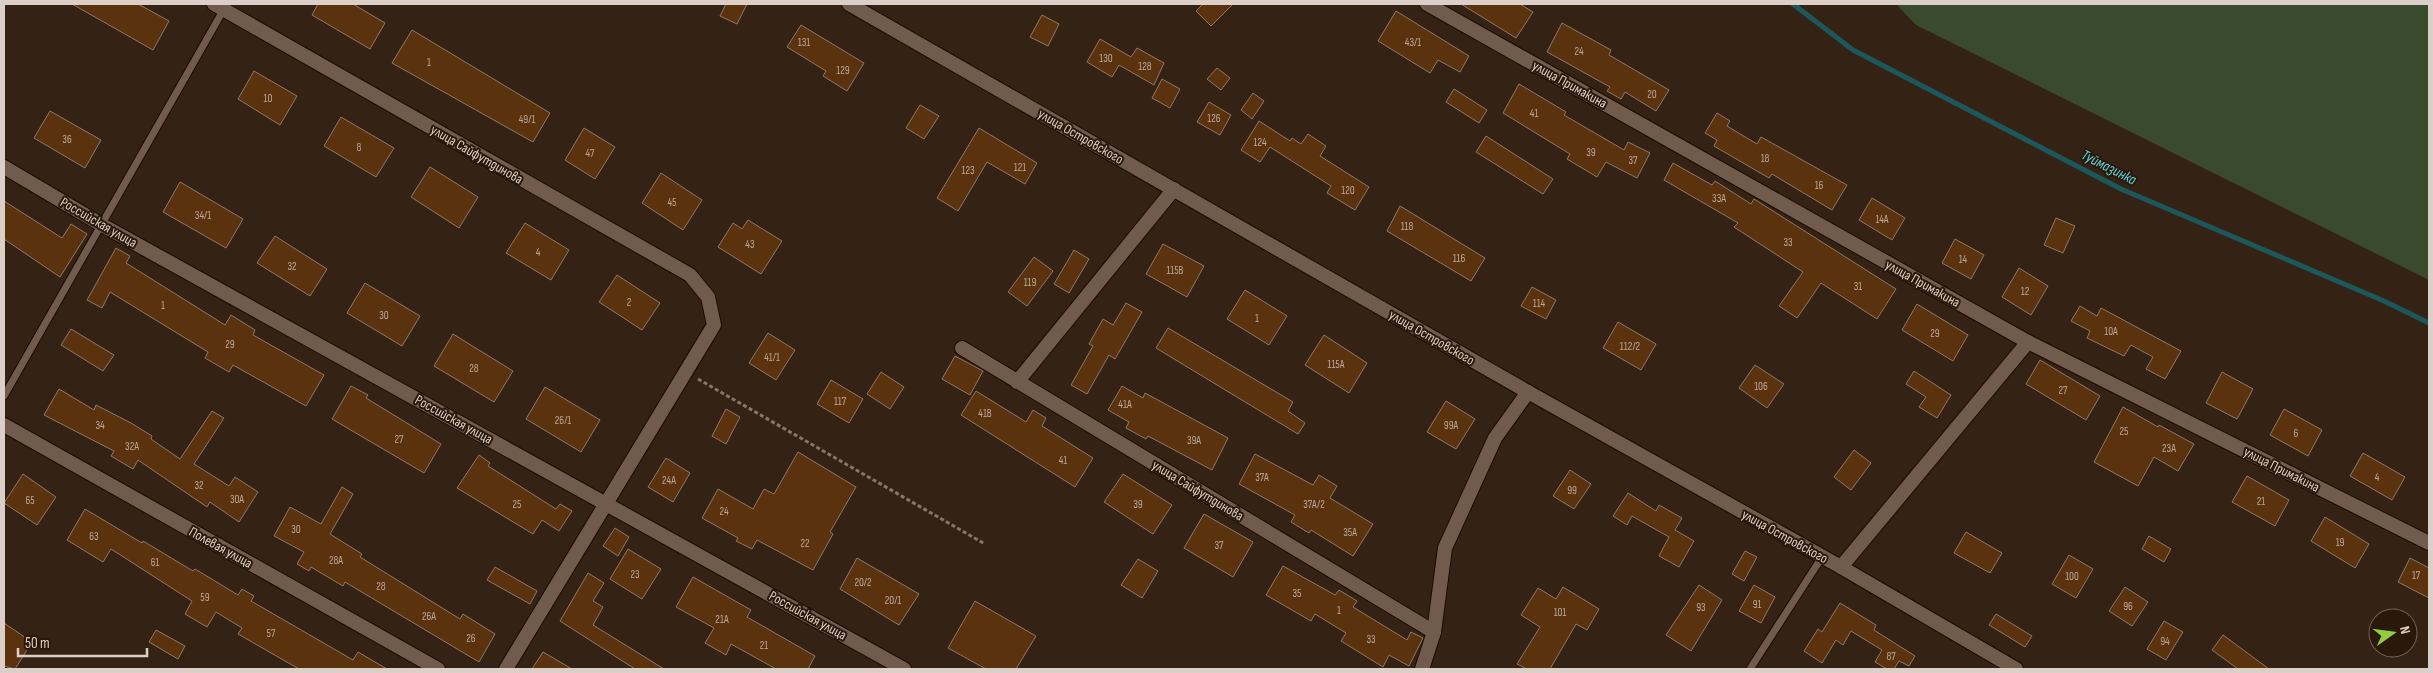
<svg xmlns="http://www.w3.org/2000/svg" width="2433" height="673" font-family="'Sofia Sans Condensed',sans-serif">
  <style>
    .green { fill: #394a2d }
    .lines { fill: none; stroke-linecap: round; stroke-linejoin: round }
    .stream { stroke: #1c585b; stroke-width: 5 }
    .building { fill: #5b320e; stroke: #8f7868 }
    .service-casing { stroke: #1b0b01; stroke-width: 9 }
    .minor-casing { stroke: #1b0b01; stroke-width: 16 }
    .tertiary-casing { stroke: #1b0b01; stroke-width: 16 }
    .secondary-casing { stroke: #1b0b01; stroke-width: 16 }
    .path { stroke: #86766b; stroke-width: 3; stroke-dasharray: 4 2.5; stroke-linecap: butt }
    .service { stroke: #705b4c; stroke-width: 7 }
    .minor { stroke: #705b4c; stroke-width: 14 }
    .tertiary { stroke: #705b4c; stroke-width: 14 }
    .secondary { stroke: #705b4c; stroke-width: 14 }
    .labels { text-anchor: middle; stroke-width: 4; stroke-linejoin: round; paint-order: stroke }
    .number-label { font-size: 11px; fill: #bca899 }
    .street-label { font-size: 14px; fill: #dccfc7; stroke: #2a180b }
    .water-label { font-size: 15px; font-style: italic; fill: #5cd3d8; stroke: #2a180b }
  </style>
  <rect width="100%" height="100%" fill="#342214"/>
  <polygon class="green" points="1896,4 2429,4 2429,280 1916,25"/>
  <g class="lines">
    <polyline class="stream" points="1793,4 1853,50 2121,189 2384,301 2429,323"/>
  </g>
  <g class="building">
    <polygon points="72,4 138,4 169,21 153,50"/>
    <polygon points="318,4 353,4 385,23 370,49 312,15"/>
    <polygon points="726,4 747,4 737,24 720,16"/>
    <polygon points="1203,4 1233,4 1211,26 1196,11"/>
    <polygon points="1461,4 1520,4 1533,12 1516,38"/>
    <polygon points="1396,11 1469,56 1460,72 1438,60 1430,73 1378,41"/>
    <polygon points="1042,15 1059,24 1048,46 1030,37"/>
    <polygon points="1562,23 1611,50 1609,55 1669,90 1656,111 1625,92 1621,99 1607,91 1610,87 1547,52"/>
    <polygon points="801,25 864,63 847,91 823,76 826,71 787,47"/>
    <polygon points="412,30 550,113 533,142 392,63"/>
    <polygon points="1100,39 1131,57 1137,48 1164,63 1154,85 1119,65 1112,77 1087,62"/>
    <polygon points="1217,68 1230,78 1221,90 1207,79"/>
    <polygon points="254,71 297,96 280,125 238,99"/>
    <polygon points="1162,79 1180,89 1170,108 1152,98"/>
    <polygon points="1519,84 1566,112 1564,115 1624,150 1628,142 1650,153 1637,178 1606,162 1597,177 1567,159 1570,154 1503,113"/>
    <polygon points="1454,89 1487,110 1479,123 1446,102"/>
    <polygon points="1253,93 1264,101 1252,119 1241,110"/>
    <polygon points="1209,102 1231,115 1220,135 1197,122"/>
    <polygon points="920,105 939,116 924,139 906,128"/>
    <polygon points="50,111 101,140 85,168 34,138"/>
    <polygon points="1717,113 1730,121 1727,126 1757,144 1761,137 1847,185 1832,210 1772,174 1769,178 1714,146 1717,140 1705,133"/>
    <polygon points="341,117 394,148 376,177 324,146"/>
    <polygon points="1259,121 1290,141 1292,138 1301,144 1308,134 1326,146 1320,156 1369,187 1355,210 1327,193 1331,186 1270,147 1260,162 1241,150"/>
    <polygon points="584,128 615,147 595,179 565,160"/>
    <polygon points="979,128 1037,163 1025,184 987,162 958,211 937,198"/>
    <polygon points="1486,136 1553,179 1543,194 1476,152"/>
    <polygon points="1673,163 1712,185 1715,181 1751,204 1754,199 1896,289 1877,319 1821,283 1797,318 1779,306 1803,272 1734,227 1738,223 1664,180"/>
    <polygon points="430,167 478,197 459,228 411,197"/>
    <polygon points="661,173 702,200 683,230 642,203"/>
    <polygon points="180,182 243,219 226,248 163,212"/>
    <polygon points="1872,198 1905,218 1892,240 1859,220"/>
    <polygon points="4,201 62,238 71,224 87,234 60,277 4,239"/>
    <polygon points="1400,206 1485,258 1471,281 1387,231"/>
    <polygon points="2056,218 2075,226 2063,253 2044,245"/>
    <polygon points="748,220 782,241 761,274 718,247 733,223 742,229"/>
    <polygon points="525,223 569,250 551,280 506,253"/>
    <polygon points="275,236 327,269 310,296 257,263"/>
    <polygon points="1955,239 1984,255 1971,279 1942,263"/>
    <polygon points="1163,244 1204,266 1187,297 1146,274"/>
    <polygon points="116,248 130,256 126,263 225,325 231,315 255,330 253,335 324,375 306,406 233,365 229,372 205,358 208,352 110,292 102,308 87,300"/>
    <polygon points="1074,250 1089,259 1069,293 1054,284"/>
    <polygon points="1034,257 1053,271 1027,306 1008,292"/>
    <polygon points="2019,268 2048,286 2031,315 2002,297"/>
    <polygon points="617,275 660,303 642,330 599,302"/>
    <polygon points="365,283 420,316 402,346 347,313"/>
    <polygon points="1532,287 1556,300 1546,319 1521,306"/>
    <polygon points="1245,290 1287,316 1269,345 1227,319"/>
    <polygon points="1126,303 1142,312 1115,359 1109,355 1087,394 1071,385 1093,346 1089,344 1103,319 1113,325"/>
    <polygon points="1917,304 1968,335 1953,361 1902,330"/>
    <polygon points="2080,306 2097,316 2101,308 2181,351 2165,379 2146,369 2153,357 2131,345 2124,356 2087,338 2090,331 2071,321"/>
    <polygon points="1618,322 1656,344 1641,370 1603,348"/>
    <polygon points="1168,328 1293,402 1288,411 1305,423 1298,434 1156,348"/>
    <polygon points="71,329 114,355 103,371 61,345"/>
    <polygon points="768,333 795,350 776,380 749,363"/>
    <polygon points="453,334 513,371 494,402 434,366"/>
    <polygon points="1324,335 1367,363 1349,393 1305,365"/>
    <polygon points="955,356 983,371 970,395 942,379"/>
    <polygon points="2040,360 2100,396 2086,420 2026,384"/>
    <polygon points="1755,365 1784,384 1767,408 1739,388"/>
    <polygon points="1914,371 1951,395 1937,418 1919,407 1926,397 1906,384"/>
    <polygon points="881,372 904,387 890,409 867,394"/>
    <polygon points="2222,372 2253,389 2237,419 2206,403"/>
    <polygon points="831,380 863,399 849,423 817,404"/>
    <polygon points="351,386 368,395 366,398 441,444 424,473 332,419"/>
    <polygon points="1122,386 1143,398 1145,393 1228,438 1212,470 1148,436 1146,439 1126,428 1129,422 1108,410"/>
    <polygon points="545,387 600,420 581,452 526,419"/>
    <polygon points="59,389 94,410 96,405 131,423 152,436 151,439 180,459 212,411 224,418 194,464 229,486 235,477 258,492 239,522 210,502 207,507 138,460 133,469 111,456 114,451 44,415"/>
    <polygon points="976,391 1026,422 1033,410 1046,418 1042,426 1093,458 1075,487 961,415"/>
    <polygon points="1446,401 1475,419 1456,449 1427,432"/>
    <polygon points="2123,407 2158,427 2159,425 2194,444 2178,471 2154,457 2138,486 2094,462"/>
    <polygon points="726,409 740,417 726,444 712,436"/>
    <polygon points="2284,409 2322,430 2308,456 2270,435"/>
    <polygon points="1854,450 1871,463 1851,490 1834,477"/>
    <polygon points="798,452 856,487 830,532 833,534 813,570 757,540 752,549 736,541 738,538 702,518 718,489 753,509 764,489 774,494"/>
    <polygon points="2363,453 2405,477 2392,500 2350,476"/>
    <polygon points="1255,454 1313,485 1319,475 1337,486 1330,498 1373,524 1353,556 1311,530 1309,533 1291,522 1295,515 1239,484"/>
    <polygon points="479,455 490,463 488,466 556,509 560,504 572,511 559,531 542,520 533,534 457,488"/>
    <polygon points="666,458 690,473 673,502 648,487"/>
    <polygon points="1570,470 1591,484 1574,509 1553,496"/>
    <polygon points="23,474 56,497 37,525 4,503"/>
    <polygon points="1123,474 1172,505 1153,534 1104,502"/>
    <polygon points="2247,476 2289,500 2275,526 2232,502"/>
    <polygon points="342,487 353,494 330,534 362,554 360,557 460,619 463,614 495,634 479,662 345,582 343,586 311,567 309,571 297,564 304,552 274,536 290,507 321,524"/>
    <polygon points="1628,493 1656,511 1659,505 1682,518 1675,530 1694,541 1679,567 1659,556 1669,537 1632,516 1627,525 1613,516"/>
    <polygon points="85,509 142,543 143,541 193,571 195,569 238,595 242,589 254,596 251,601 353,660 358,652 387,669 299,669 238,634 242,628 216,612 207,627 185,614 192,601 111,549 103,562 67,540"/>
    <polygon points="1204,514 1253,542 1233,577 1184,548"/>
    <polygon points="2325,517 2369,544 2355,568 2311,541"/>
    <polygon points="615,528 629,537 618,556 603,546"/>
    <polygon points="1966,532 2002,553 1990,573 1954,553"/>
    <polygon points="2149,536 2171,549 2164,562 2142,549"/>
    <polygon points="628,549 661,569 642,599 610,579"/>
    <polygon points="1745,551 1757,557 1744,581 1732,574"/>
    <polygon points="2069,555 2093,569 2076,598 2052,584"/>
    <polygon points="857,558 919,594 899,625 840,589"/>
    <polygon points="2410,558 2429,568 2429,598 2398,582"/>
    <polygon points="1138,559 1158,571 1142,598 1121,585"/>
    <polygon points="1283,566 1335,595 1339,590 1357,601 1353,607 1407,640 1411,632 1423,638 1409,666 1389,655 1383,667 1341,641 1346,633 1315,614 1311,621 1266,595"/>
    <polygon points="495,567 537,591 530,604 487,580"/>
    <polygon points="588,573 604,583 593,601 603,607 593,625 664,669 635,669 560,621"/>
    <polygon points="693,577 751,610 747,617 815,656 808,669 776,669 731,644 726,655 705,643 714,628 676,607"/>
    <polygon points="1699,585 1722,600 1691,651 1666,635"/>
    <polygon points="1754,585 1775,597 1761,623 1739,611"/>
    <polygon points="1563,587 1599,609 1587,630 1576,624 1550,669 1527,669 1517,664 1540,627 1521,615 1538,588 1556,599"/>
    <polygon points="2125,587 2148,602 2132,626 2109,611"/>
    <polygon points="975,601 1036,636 1016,669 986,669 948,648"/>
    <polygon points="1840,603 1876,625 1874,630 1915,656 1909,666 1899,661 1894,669 1887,669 1875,662 1882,650 1851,631 1843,645 1836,640 1822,663 1804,651 1818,629 1822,632"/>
    <polygon points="1996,614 2032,636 2025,647 1989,625"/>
    <polygon points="2164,621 2183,632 2166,660 2147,649"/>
    <polygon points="4,623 32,642 15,669 4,666"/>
    <polygon points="156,630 185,646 178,659 149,642"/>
    <polygon points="2223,635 2269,669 2238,669 2212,650"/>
    <polygon points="543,652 572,669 532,669"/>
  </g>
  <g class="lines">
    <defs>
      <g id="service">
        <polyline points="4,396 224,9"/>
        <polyline points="1750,669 1822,557"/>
      </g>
      <g id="minor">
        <polyline points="214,4 690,275 708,297 714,325 506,669"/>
        <polyline points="1427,4 2028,342 2429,543"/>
        <polyline points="4,167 102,225 904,669"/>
        <polyline points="962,348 1434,632"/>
        <polyline points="1017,382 1174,189"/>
        <polyline points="4,425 438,669"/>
        <polyline points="1841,567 2028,342"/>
      </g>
      <polyline id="tertiary" points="1422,669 1434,632 1445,548 1495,438 1528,392"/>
      <polyline id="secondary" points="849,4 1528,392 1841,567 2016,669"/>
    </defs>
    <use href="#service" class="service-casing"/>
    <use href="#minor" class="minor-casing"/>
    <use href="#tertiary" class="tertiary-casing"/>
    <use href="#secondary" class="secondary-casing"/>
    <polyline class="path" points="698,379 985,544"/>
    <use href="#service" class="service"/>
    <use href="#minor" class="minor"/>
    <use href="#tertiary" class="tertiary"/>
    <use href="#secondary" class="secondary"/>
  </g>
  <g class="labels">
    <g class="number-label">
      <text x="804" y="46">131</text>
      <text x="1413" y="46">43/1</text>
      <text x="1579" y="55">24</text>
      <text x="1106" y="62">130</text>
      <text x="429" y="66">1</text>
      <text x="1145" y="70">128</text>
      <text x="843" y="74">129</text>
      <text x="1652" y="98">20</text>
      <text x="268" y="102">10</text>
      <text x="1534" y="117">41</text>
      <text x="1214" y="122">126</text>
      <text x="527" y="123">49/1</text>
      <text x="67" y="143">36</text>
      <text x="1260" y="146">124</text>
      <text x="359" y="151">8</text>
      <text x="1591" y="156">39</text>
      <text x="590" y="157">47</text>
      <text x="1765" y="162">18</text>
      <text x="1633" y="164">37</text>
      <text x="1020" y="171">121</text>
      <text x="968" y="174">123</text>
      <text x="1819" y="189">16</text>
      <text x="1348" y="194">120</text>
      <text x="1719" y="202">33А</text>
      <text x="672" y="206">45</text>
      <text x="203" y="219">34/1</text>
      <text x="1882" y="223">14А</text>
      <text x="1407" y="230">118</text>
      <text x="1788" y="246">33</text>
      <text x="750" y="248">43</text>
      <text x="538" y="256">4</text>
      <text x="1459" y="262">116</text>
      <text x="1963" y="263">14</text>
      <text x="292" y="270">32</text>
      <text x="1175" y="274">115В</text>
      <text x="1030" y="286">119</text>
      <text x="1858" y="290">31</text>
      <text x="2025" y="295">12</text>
      <text x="629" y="306">2</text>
      <text x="1539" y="307">114</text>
      <text x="163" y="309">1</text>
      <text x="384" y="319">30</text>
      <text x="1257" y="322">1</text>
      <text x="2111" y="335">10А</text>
      <text x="1935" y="337">29</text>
      <text x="230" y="348">29</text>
      <text x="1630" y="350">112/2</text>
      <text x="772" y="361">41/1</text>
      <text x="1336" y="368">115А</text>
      <text x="474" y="372">28</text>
      <text x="1761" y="390">106</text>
      <text x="2063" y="394">27</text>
      <text x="840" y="405">117</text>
      <text x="1125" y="408">41А</text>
      <text x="985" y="417">41В</text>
      <text x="563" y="424">26/1</text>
      <text x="100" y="429">34</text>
      <text x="1451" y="429">99А</text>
      <text x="2124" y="435">25</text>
      <text x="2296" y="437">6</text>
      <text x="399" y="443">27</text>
      <text x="1194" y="444">39А</text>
      <text x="132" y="450">32А</text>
      <text x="2169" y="452">23А</text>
      <text x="1063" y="464">41</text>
      <text x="1262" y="481">37А</text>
      <text x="2377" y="481">4</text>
      <text x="669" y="484">24А</text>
      <text x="199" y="489">32</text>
      <text x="1572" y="494">99</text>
      <text x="237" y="503">30А</text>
      <text x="30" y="504">65</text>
      <text x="2261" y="505">21</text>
      <text x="517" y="508">25</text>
      <text x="1138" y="508">39</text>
      <text x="1314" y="508">37А/2</text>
      <text x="724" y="515">24</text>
      <text x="296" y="533">30</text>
      <text x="1350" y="536">35А</text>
      <text x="94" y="540">63</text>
      <text x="2340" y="546">19</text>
      <text x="805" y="547">22</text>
      <text x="1219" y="549">37</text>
      <text x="336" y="564">28А</text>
      <text x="155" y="566">61</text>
      <text x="635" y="578">23</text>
      <text x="2416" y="579">17</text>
      <text x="2072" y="580">100</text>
      <text x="863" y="586">20/2</text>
      <text x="381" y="590">28</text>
      <text x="1297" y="597">35</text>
      <text x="205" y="601">59</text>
      <text x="893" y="604">20/1</text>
      <text x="1757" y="608">91</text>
      <text x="2128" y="610">96</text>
      <text x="1701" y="611">93</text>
      <text x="1339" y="614">1</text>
      <text x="1560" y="616">101</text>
      <text x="429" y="620">26А</text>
      <text x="722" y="623">21А</text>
      <text x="271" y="637">57</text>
      <text x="471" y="642">26</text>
      <text x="1371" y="643">33</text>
      <text x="2165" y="645">94</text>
      <text x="764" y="649">21</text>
      <text x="1891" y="660">87</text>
    </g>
    <g class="street-label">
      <text transform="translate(1570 84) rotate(29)" y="5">улица Примакина</text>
      <text transform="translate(1081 136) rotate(30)" y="5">улица Островского</text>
      <text transform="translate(477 154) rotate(30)" y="5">улица Сайфутдинова</text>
      <text transform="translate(99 222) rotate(30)" y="5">Российская улица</text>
      <text transform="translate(1923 283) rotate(29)" y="5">улица Примакина</text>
      <text transform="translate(1432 337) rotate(30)" y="5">улица Островского</text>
      <text transform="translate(454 419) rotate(29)" y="5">Российская улица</text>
      <text transform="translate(2282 469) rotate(27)" y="5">улица Примакина</text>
      <text transform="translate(1198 490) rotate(31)" y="5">улица Сайфутдинова</text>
      <text transform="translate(1785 536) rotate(29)" y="5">улица Островского</text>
      <text transform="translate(221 547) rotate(29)" y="5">Полевая улица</text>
      <text transform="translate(808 615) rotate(29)" y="5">Российская улица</text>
    </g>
    <g class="water-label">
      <text transform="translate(2109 167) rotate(27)" y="5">Туймазинка</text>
    </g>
  </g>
  <rect width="2433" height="673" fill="none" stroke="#dccfc7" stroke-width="10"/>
  <g transform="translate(2393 633) rotate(76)"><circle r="24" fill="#2a180b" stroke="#716156"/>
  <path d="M0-4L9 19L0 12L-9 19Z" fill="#92cd3e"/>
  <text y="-8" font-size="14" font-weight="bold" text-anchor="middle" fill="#dccfc7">N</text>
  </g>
  <path d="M18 648v8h129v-8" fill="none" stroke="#dccfc7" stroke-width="2.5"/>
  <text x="25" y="648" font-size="15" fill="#dccfc7" stroke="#2a180b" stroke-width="4" paint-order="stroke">50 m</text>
</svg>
